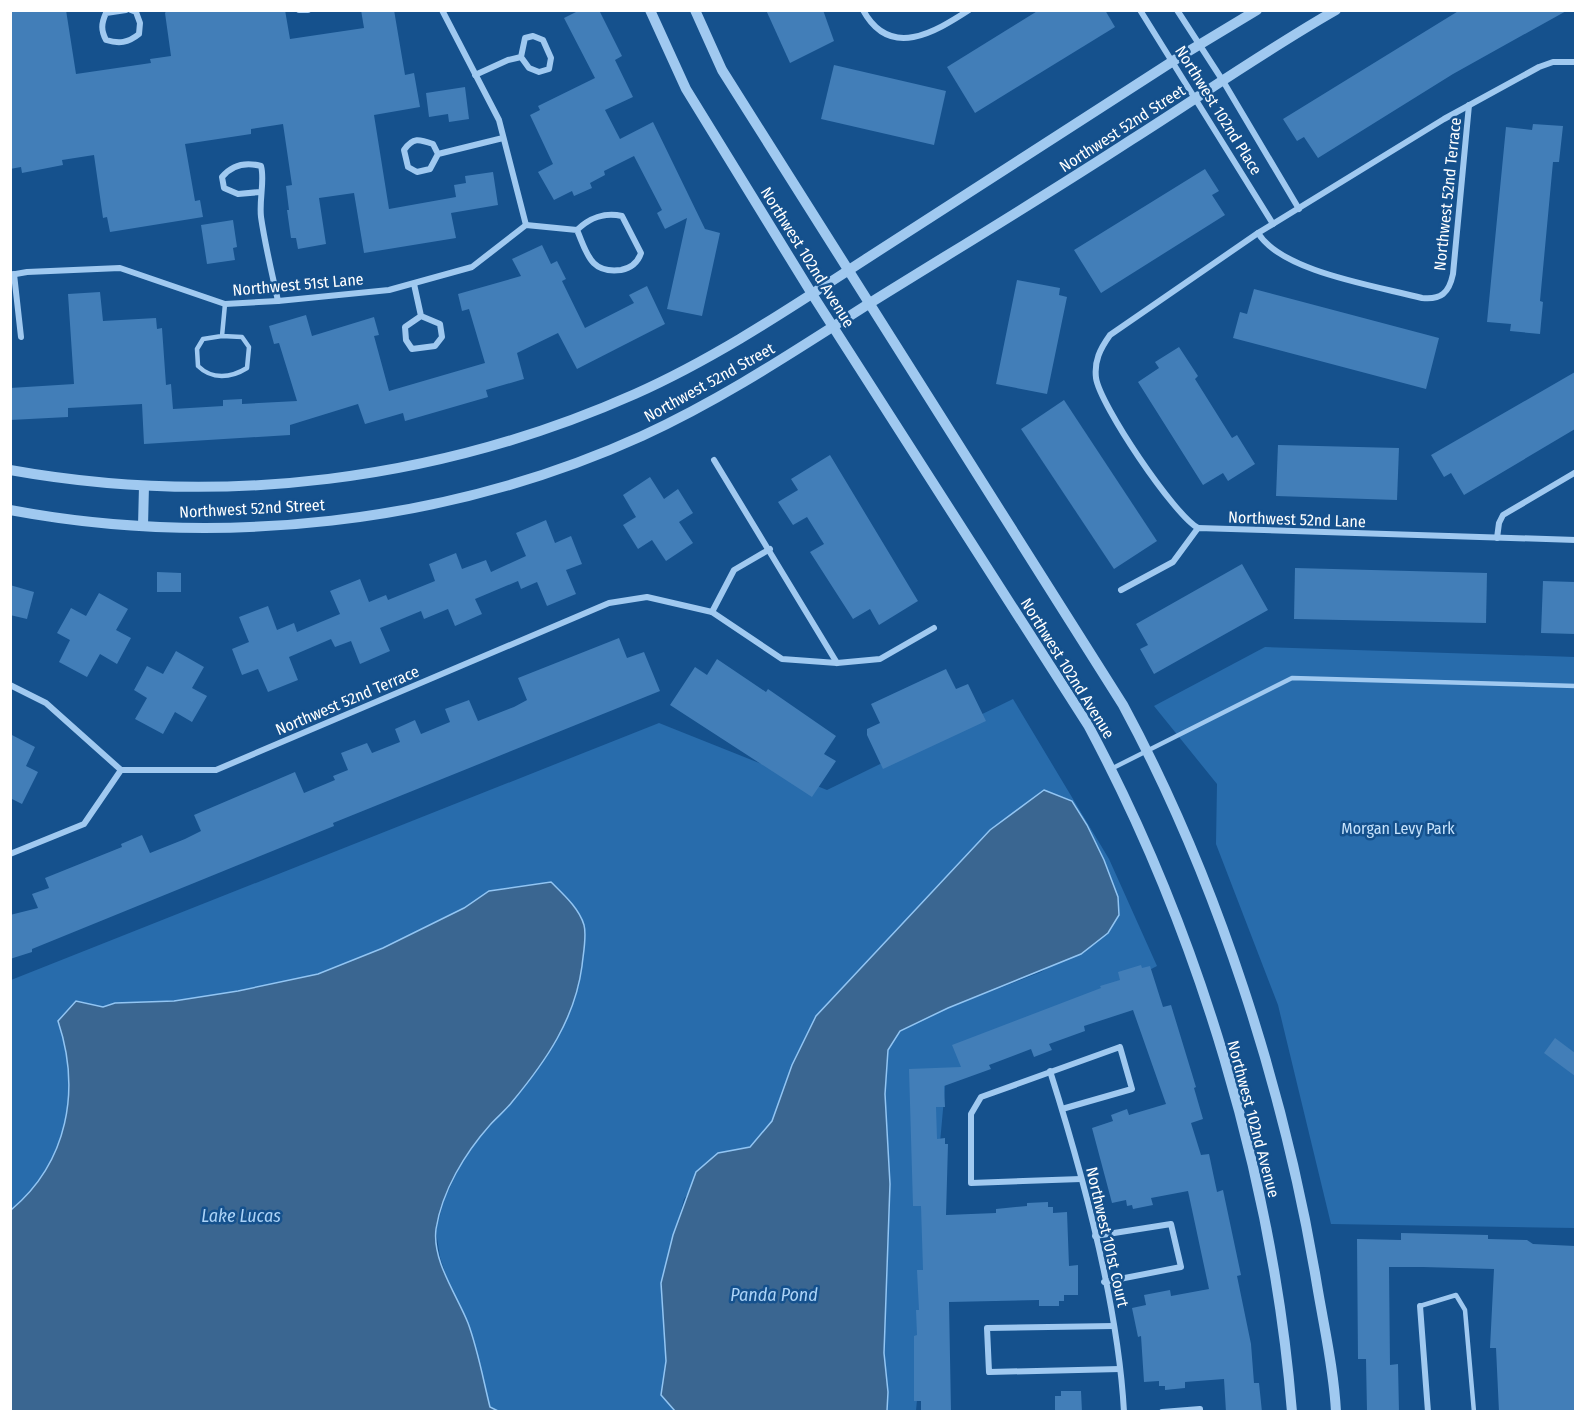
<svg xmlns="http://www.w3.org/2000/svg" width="1586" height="1422" font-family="'Fira Sans Condensed',sans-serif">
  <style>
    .green { fill: #286cac }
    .water { fill: #3a6691; stroke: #92c5f3; stroke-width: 1.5 }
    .building { fill: #427eb8 }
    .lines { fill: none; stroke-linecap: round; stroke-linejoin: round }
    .service { stroke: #a0c9f0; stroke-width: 4.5 }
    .minor { stroke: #a0c9f0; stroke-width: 6 }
    .tertiary { stroke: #a0c9f0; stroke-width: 10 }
    .labels { text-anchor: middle; stroke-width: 5; stroke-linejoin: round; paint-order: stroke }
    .street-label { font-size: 16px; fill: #fff; stroke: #15518d }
    .park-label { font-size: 16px; fill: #c6e2fb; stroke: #15518d }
    .water-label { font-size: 18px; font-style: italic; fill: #acd3f7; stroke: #15518d }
  </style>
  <rect width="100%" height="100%" fill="#15518d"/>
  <g class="green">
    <polygon points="1265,647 1575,657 1575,1228 1331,1224 1278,1005 1216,844 1217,784 1154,706"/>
    <path d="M1013,699l96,160 48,107 -211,110 -30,335h-29l1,-19 -4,-39 6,-169 -5,-90 3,-44 12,-19 48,-23 93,-36 67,-39 11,-18 -1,-18 -14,-37 -17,-35 -15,-24 -28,-11 -54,40 -173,186 -25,49 -20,57 -23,25 -31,6 -34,46 -23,84 5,78 -5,34 14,16 -177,1 -8,-5 -22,-84 -17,-33 -11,-33 -4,-26 8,-31 16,-34 15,-23 37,-41 16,-23 51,-93 5,-61 -95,-34 -25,17 -81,40 -65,26 -80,17 -64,10 -59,2 -57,19c23,68 10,140 -47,188v-230l648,-257 168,67z"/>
  </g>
  <g class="water">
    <polygon points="1044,790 1072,801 1087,825 1104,860 1118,897 1119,915 1108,933 1081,954 948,1008 900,1031 888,1050 885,1094 890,1184 884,1353 888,1392 887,1411 675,1411 661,1395 666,1361 661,1283 673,1235 696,1172 718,1153 750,1147 772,1121 792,1065 816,1016 990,830"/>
    <path d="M551,882c12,12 28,26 33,43 3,11 -1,30 -2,41 -7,53 -36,95 -70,136 -6,8 -15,15 -22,23 -25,28 -48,66 -54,104 -4,32 21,66 32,94 10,27 15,56 22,84l8,4h-487v-201c57,-48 70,-120 47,-189l18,-20 27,6 12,-4 59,-2 64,-10 80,-17 65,-26 81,-40 25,-17z"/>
  </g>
  <g class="building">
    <polygon points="10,10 66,10 76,74 151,63 150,59 171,56 165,13 167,10 285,10 290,39 364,28 361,10 394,10 405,75 414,73 420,107 374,115 389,209 456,197 454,185 466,183 465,176 493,172 498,205 451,213 456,238 364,253 354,193 319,198 326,244 298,249 296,238 291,238 287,210 289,210 286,186 292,185 283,124 251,129 251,134 185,144 195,201 200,200 203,217 110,232 107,217 103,218 94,155 62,160 63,165 22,173 21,167 10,169"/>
    <polygon points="580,10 599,10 622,56 615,60 633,97 605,110 620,139 653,122 705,229 720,233 702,316 667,309 687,218 665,229 657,213 662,210 634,156 604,171 605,175 590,183 592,188 574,196 572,191 554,200 538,172 553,164 530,115 540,110 538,106 595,78 564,18"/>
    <polygon points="766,10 823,10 834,41 790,63"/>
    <polygon points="1039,10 1105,10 1115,27 975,113 947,67"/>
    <polygon points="1460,10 1568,10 1453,74 1318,158 1304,137 1297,141 1283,119"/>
    <polygon points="834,65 946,91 934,145 821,119"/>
    <polygon points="465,87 469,119 449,122 448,114 429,117 426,93"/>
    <polygon points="1533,124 1563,126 1559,162 1553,162 1540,301 1543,302 1540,334 1510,331 1511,324 1487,322 1506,127 1532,130"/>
    <polygon points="1205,169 1219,191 1212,195 1225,215 1101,293 1074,250"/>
    <polygon points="233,220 237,247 233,248 235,260 207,264 201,225"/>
    <polygon points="542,245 551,264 557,261 566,279 562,281 585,328 634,303 629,295 647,286 665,324 577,369 558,333 517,353 524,379 486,390 488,397 405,421 403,413 365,424 358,404 290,425 290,435 144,444 142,404 68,408 68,417 10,420 10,388 74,384 68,294 100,292 103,321 156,318 157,329 162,328 166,385 171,384 173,409 223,406 223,400 242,399 242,404 297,401 279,343 274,344 269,326 306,315 312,336 374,317 379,335 374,336 389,391 485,363 469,309 462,311 458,294 521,276 512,259"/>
    <polygon points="1017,280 1060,288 1059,295 1067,297 1047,394 996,384"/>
    <polygon points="1254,289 1439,338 1426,389 1233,338 1240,312 1247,314"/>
    <polygon points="1179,347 1198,376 1195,379 1232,438 1237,435 1255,464 1228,481 1223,473 1203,485 1138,382 1159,368 1155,362"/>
    <polygon points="1575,372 1575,429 1464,495 1451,473 1444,477 1431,455"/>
    <polygon points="1064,400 1157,541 1114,569 1021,429"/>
    <polygon points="1278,445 1399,448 1397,500 1276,496"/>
    <polygon points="830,455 918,601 879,625 870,609 853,619 810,552 824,544 807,517 793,525 778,502 798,490 791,479"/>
    <polygon points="650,477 664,499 678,489 693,513 679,522 693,543 666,561 652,540 638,549 623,525 636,517 623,495"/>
    <polygon points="546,520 555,543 571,536 582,564 566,570 576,594 547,606 537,582 521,589 518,581 475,599 482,614 455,626 448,609 424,619 421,611 380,628 390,651 360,664 351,641 335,647 331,639 289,657 298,680 268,692 258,669 242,675 232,649 249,642 239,617 268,606 277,630 294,623 297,632 340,614 330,591 360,579 369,602 386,595 388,600 435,581 429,564 456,553 462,569 486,560 491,572 526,556 516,533"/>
    <polygon points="1242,564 1268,610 1154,674 1140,649 1148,645 1136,624"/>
    <polygon points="1295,568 1487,573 1486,623 1294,619"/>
    <polygon points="157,572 181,573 181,592 157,592"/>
    <polygon points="1543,581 1575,582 1575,634 1541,633"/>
    <polygon points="10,585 34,592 27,619 10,615"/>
    <polygon points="99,593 128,609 116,630 131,638 117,664 100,654 87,677 59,662 70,640 57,633 71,608 86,616"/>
    <polygon points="619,638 627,658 644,652 660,691 333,823 334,826 32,949 32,952 10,959 10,915 38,908 32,894 49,888 45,878 122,847 121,844 142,835 150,853 185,839 201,831 194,815 295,772 304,793 335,780 333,776 348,770 341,753 367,743 372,753 400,742 395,729 415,720 421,734 450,722 445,709 469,700 478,721 514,707 527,700 518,678"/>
    <polygon points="176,651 204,667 192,688 207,696 192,722 175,712 163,734 135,719 147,698 134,690 147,666 163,674"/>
    <polygon points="717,659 766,692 768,689 836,736 824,754 836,761 812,797 670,705 695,667 707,675"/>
    <polygon points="946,669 956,689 968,684 986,721 883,769 867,735 867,729 880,723 871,704"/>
    <polygon points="10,734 35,747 26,766 38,772 22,804 10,798"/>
    <polygon points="1141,965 1142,968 1150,966 1163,1007 1171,1005 1196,1087 1194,1088 1203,1119 1191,1123 1201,1155 1209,1154 1217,1192 1223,1190 1241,1275 1237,1276 1251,1344 1254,1383 1259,1383 1262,1412 1226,1412 1224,1379 1185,1382 1185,1388 1165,1390 1165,1386 1159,1386 1159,1381 1144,1382 1141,1336 1138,1337 1132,1308 1146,1305 1144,1295 1170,1290 1171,1296 1209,1289 1188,1191 1151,1198 1153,1205 1133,1209 1132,1205 1127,1206 1126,1200 1112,1203 1092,1128 1113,1121 1111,1115 1127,1109 1129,1115 1166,1104 1133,1010 1084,1026 1085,1031 1049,1044 1052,1050 1034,1057 1031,1049 989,1065 991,1069 944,1086 945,1107 936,1107 937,1139 945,1138 945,1144 948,1144 946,1215 996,1213 996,1209 1027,1206 1027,1203 1048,1202 1048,1207 1053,1207 1053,1213 1067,1212 1069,1266 1078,1265 1078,1295 1064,1295 1064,1301 1059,1301 1059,1306 1039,1306 1039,1300 949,1302 951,1412 921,1412 921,1401 914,1401 914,1336 917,1335 916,1310 919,1310 917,1270 923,1270 921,1206 913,1206 909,1069 961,1067 952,1045 1101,988 1100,986 1120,980 1118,972"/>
    <polygon points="1555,1038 1575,1053 1575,1076 1544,1053"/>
    <polygon points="1401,1233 1488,1235 1488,1239 1527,1240 1533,1244 1575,1246 1575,1412 1499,1412 1496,1348 1490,1348 1494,1269 1423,1267 1389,1267 1390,1365 1398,1364 1399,1412 1367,1412 1366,1359 1358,1359 1357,1239 1401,1240"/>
    <polygon points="1061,1391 1081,1391 1082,1412 1055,1412 1055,1396 1061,1396"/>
  </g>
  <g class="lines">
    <g class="service">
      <path d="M222,336l20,1 7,10 -2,21c-16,10 -35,12 -49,-2l-1,-17 6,-10 19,-3 3,-32"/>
      <polyline points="1111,769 1292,678 1576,686"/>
      <polyline points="1420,1306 1456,1295 1465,1310 1474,1412"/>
    </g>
    <g class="minor">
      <path d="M126,10l-20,3c-5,11 -5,17 0,27 13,4 22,3 33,-6l1,-11 -4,-11 -5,-2"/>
      <polyline points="299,10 308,10"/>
      <polyline points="442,10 499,120 526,225"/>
      <path d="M863,10c27,50 72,22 106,0"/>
      <polyline points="1140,10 1273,224"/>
      <polyline points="1177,10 1223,81 1299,209"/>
      <polyline points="475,75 508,60 521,57 529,68 539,72 549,69 551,58 543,40 533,36 525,38 521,57"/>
      <path d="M438,154l-8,15 -13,3 -9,-5 -4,-17c9,-13 15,-11 29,-6l5,10 65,-16"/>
      <path d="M260,192l-22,2 -14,-6 -2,-11c10,-12 24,-15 39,-11 4,14 -2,33 0,51 4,28 11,56 17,84"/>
      <path d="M1258,233c24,39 119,53 164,65 19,2 27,-5 31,-24l16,-169"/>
      <polyline points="14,274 21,337"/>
      <path d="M10,275l17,-3 93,-4 105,36 53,-3 111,-11 83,-23 54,-42 51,5c12,-12 28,-18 45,-14l19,37c-3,9 -10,15 -20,17 -31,4 -34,-17 -44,-40"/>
      <polyline points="414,284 421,316 440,324 442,337 435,346 412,349 406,340 405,327 421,316"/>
      <polyline points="714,460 837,663"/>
      <path d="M1198,528c-24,-13 -98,-123 -102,-150 -2,-17 4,-29 14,-43l148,-102 186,-114 95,-52 14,-5h23"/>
      <polyline points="1497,538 1499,523 1503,515 1576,472"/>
      <polyline points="1121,590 1173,562 1198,528 1576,540"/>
      <polyline points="712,612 734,570 770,549"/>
      <polyline points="10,685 46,703 121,770 216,770 609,603 647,597 712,612 782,659 837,663 880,659 934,628"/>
      <polyline points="10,854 84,824 121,770"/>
      <path d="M1050,1071c33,104 68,232 74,341"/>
      <polyline points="1062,1109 1132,1089 1120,1047 981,1097 971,1114 971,1183 1081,1179"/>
      <polyline points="1095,1236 1171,1224 1181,1267 1104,1282"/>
      <polyline points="1420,1306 1428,1412"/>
      <polyline points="1114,1326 987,1328 989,1372 1120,1369"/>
      <polyline points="1162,1412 1200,1409 1200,1412"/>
    </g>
    <g class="tertiary">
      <path d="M650,10l36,79 126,205 276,431c110,205 185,454 204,687"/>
      <path d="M695,10l27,60 401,635c94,174 162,386 194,580 7,42 17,85 19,127"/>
      <path d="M10,470c212,38 429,11 625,-76 83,-37 158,-88 234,-137 105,-68 210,-135 315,-203l73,-44"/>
      <path d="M10,510c209,39 438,14 632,-74 81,-37 154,-86 228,-133 87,-54 175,-107 261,-163 68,-43 135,-90 205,-130"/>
      <polyline points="143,526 144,486"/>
    </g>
  </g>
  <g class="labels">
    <g class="street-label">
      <text transform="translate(1219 110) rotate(58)" y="6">Northwest 102nd Place</text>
      <text transform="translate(1122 128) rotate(-33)" y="6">Northwest 52nd Street</text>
      <text transform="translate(1447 194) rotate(-84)" y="6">Northwest 52nd Terrace</text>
      <text transform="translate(808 257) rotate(58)" y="6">Northwest 102nd Avenue</text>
      <text transform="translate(298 284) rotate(-5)" y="6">Northwest 51st Lane</text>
      <text transform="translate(709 382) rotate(-29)" y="6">Northwest 52nd Street</text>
      <text transform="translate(252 508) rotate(-3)" y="6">Northwest 52nd Street</text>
      <text transform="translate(1297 519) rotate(2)" y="6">Northwest 52nd Lane</text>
      <text transform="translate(1068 668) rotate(58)" y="6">Northwest 102nd Avenue</text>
      <text transform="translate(347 700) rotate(-23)" y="6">Northwest 52nd Terrace</text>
      <text transform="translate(1254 1119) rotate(75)" y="6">Northwest 102nd Avenue</text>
      <text transform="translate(1108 1237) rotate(77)" y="6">Northwest 101st Court</text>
    </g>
    <g class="park-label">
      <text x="1398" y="834">Morgan Levy Park</text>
    </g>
    <g class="water-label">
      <text x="241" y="1222">Lake Lucas</text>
      <text x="774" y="1301">Panda Pond</text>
    </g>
  </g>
  <rect width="1586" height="1422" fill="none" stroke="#ffffff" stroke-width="24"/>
</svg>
